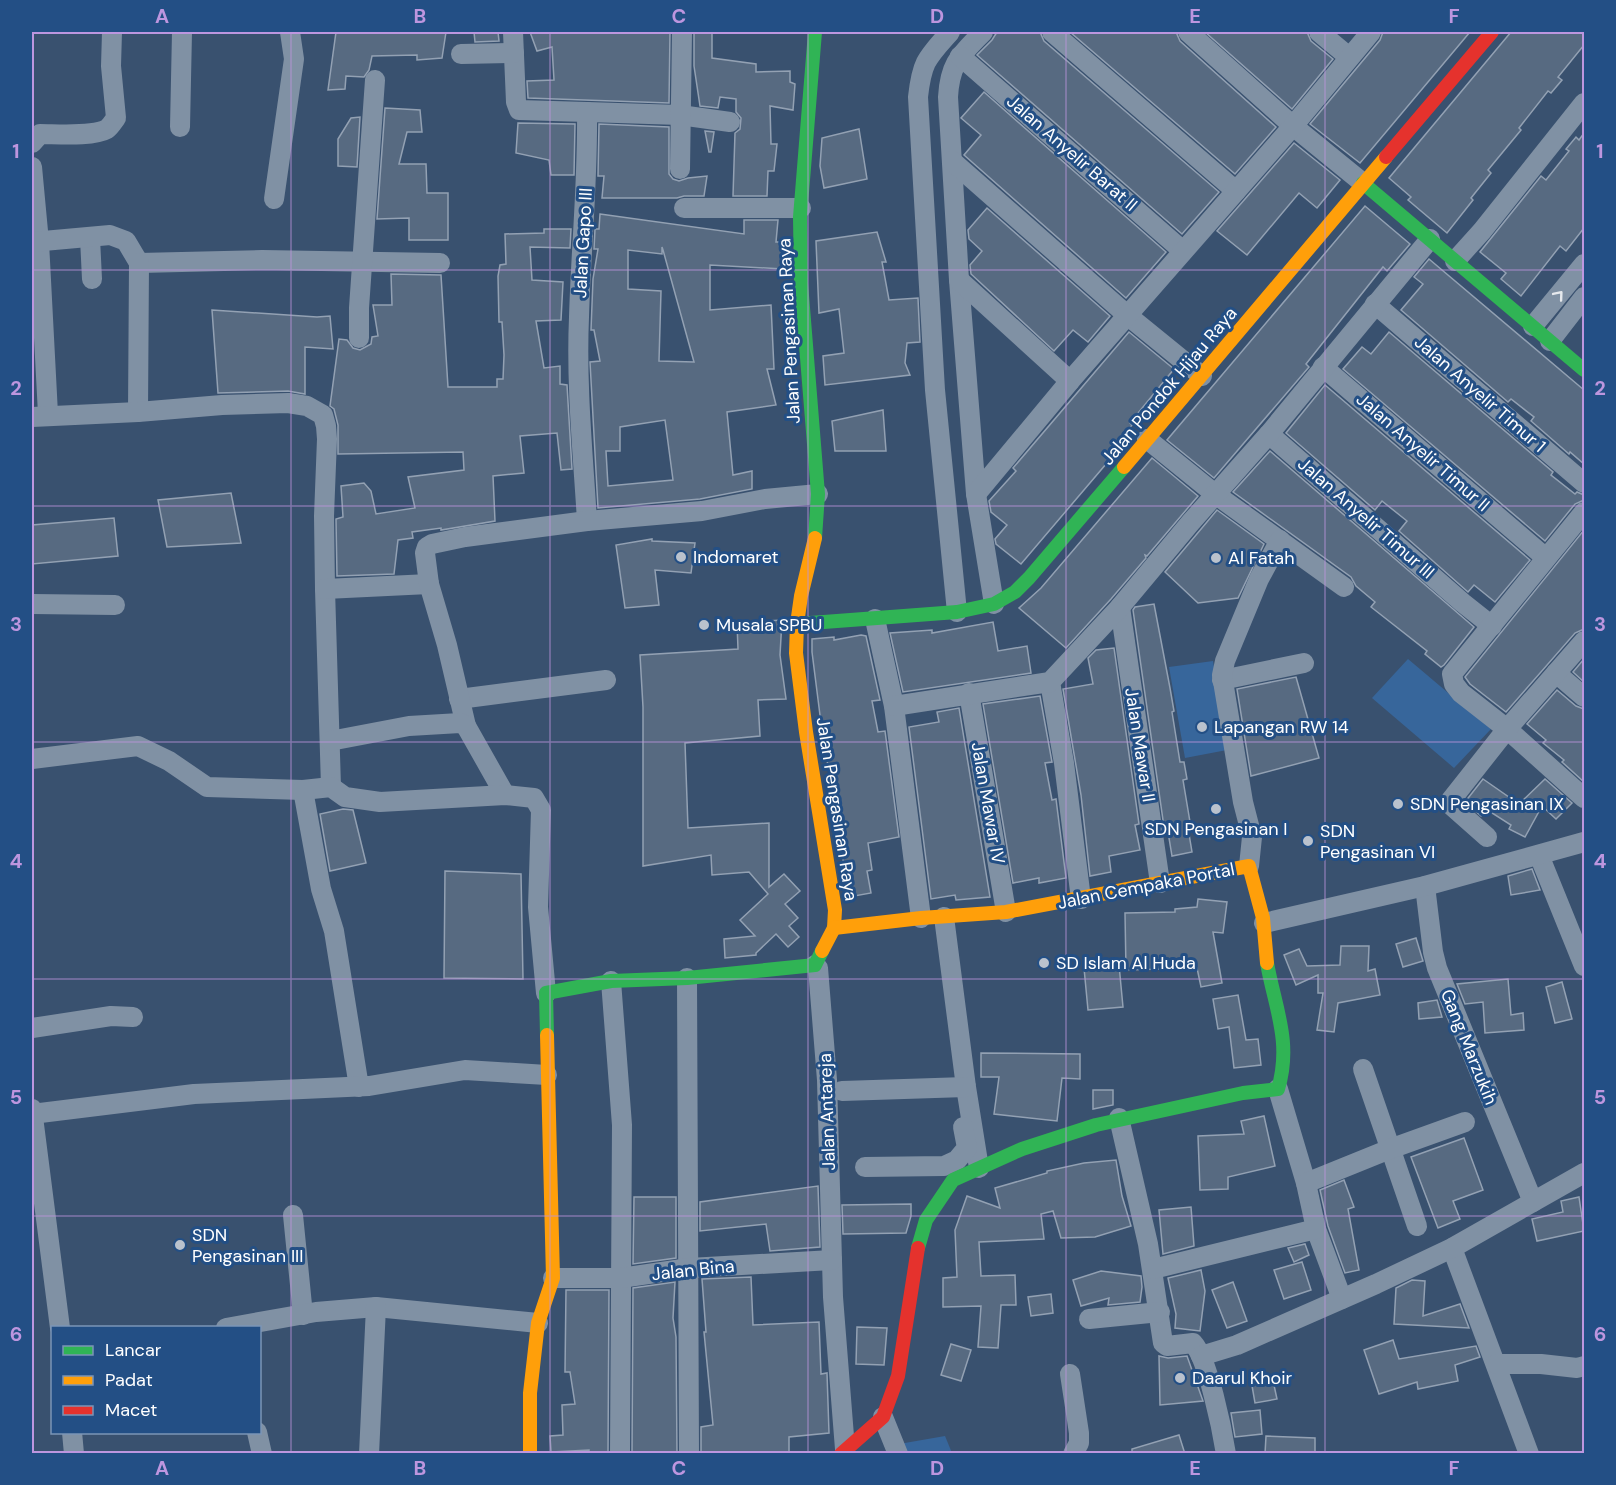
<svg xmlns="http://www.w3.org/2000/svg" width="1616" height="1485" font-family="'DM Sans',sans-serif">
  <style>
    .green { fill: #37669b }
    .building { fill: #576a81; stroke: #93a1b3; stroke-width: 1.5; fill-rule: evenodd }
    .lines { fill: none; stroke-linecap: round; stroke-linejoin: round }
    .street { stroke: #8091a4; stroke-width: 20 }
    .fast { stroke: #30b455; stroke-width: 14 }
    .slow { stroke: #ff9f0a; stroke-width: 14 }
    .jam { stroke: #e5322d; stroke-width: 14 }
    .oneway { stroke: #e6e9ed }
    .grid { fill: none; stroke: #bd96df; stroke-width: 1.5; stroke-opacity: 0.55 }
    .poi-dot { fill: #bac2cd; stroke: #234f85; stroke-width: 2 }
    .labels { text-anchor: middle; stroke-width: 6; stroke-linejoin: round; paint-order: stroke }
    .street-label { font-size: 18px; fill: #fff; stroke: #234f85 }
    .poi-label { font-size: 18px; fill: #fff; stroke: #234f85; text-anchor: start }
    .neatline { fill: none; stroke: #bd96df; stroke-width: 2 }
    .grid-label { font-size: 20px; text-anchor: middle; font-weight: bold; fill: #bd96df }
  </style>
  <rect width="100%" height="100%" fill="#39516f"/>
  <g class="green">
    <polygon points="1408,659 1491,729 1454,768 1372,698"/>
    <polygon points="1213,661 1227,750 1185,758 1169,667"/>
    <polygon points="945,1436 952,1453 903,1453 899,1444"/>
  </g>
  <g class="building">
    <polygon points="336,32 446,32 442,58 417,60 417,55 372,56 369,70 364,77 346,76 345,89 328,90"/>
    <polygon points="474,32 498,32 499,41 475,42"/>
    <polygon points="530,32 670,32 669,103 528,98 527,81 554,80 552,47 537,51"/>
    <polygon points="694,32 712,32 712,58 756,64 756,72 790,71 790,82 795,84 793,110 770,106 771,144 777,144 774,171 768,171 767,196 733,196 735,133 740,129 741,118 736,112 736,99 720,97 718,108 700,106 694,66"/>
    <polygon points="997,32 1040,32 1044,41 1219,192 1182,234 977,55 992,40"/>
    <polygon points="1070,32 1176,32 1180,41 1276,127 1235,174"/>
    <polygon points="1205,32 1307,32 1311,41 1333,59 1292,109"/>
    <polygon points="1383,32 1470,32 1360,163 1310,124 1380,40"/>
    <polygon points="1511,32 1584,32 1584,45 1558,77 1562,80 1551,93 1548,91 1519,128 1521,130 1488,170 1491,173 1471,198 1473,200 1447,233 1408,200 1411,197 1389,178"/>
    <polygon points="984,92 1166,252 1126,298 964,155 981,135 961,118"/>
    <polygon points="385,108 420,110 422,132 407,132 399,164 426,164 427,193 448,193 448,240 409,240 409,218 377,219"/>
    <polygon points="360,117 357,167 338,166 338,139 351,118"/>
    <polygon points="518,123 575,124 574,175 551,175 549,160 516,153"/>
    <polygon points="599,124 669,127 669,174 673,179 679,181 688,178 707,176 704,196 684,196 677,198 602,198 604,176 598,176"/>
    <polygon points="859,129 867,179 824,188 820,166 822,138"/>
    <polygon points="705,131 714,132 711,152 709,152"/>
    <polygon points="1584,133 1584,228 1566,251 1560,246 1521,296 1501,279 1506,273 1480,252 1541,176 1546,180 1569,151 1566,149 1576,137 1579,140"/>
    <polygon points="1294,143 1340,180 1317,208 1299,193 1247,255 1217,231"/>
    <polygon points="1365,206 1410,244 1387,271 1383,267 1306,364 1309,367 1214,478 1167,440"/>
    <polygon points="987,208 1110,316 1088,342 1073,330 1054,351 971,274 970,265 982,251 969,239 968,230"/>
    <path d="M600,214l144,20v-14h34l-2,22h7v27l-73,-4v45l61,-5 3,64h-7l9,36 -49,7 6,63 19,-4v18l-52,10 -102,9 -8,-146 10,-1 -6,-31h-3l2,-51 5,-30h-4l1,-20h4zM662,247l1,3 31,112 -35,-1 2,-70 -33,-2v-39l34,4zM665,420l8,60 -65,6 -2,-35h14v-24z"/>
    <polygon points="544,229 571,229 570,248 530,247 532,280 563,282 561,320 536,321 544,368 560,366 560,384 567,385 572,469 561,470 557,433 520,436 524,473 493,476 495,521 441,530 441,528 412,532 413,538 398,540 394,574 337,576 336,519 343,517 341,486 364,483 371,491 376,514 415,508 408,477 464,470 463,452 338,454 338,425 334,409 330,406 339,339 347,340 353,348 360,350 371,344 372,337 378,336 373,305 392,305 391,274 441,275 448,387 497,387 497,379 503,379 504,355 502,322 499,322 498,276 500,265 506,264 505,234 544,233"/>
    <polygon points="877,232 886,262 882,262 889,300 918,298 920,342 907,343 905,363 910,375 825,385 823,356 844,353 839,309 819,313 816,241"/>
    <polygon points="1429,259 1584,390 1584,464 1570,452 1569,454 1531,421 1534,417 1511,399 1508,402 1401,310 1423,284 1414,277"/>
    <polygon points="212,310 317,317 330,316 333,349 305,347 305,394 288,391 218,393"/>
    <polygon points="1129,332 1174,369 1130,423 1132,425 1125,434 1129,437 1021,564 996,544 995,539 1007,525 991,512 989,501 1016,471 1013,468"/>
    <polygon points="1389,332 1553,472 1551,475 1575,494 1577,492 1584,495 1584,500 1575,504 1545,541 1343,369 1362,347 1371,354"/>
    <polygon points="1325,385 1530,560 1495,602 1474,585 1468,592 1399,531 1407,521 1382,501 1375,510 1286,433"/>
    <polygon points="883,410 886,451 835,451 832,421"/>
    <polygon points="1270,451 1474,627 1444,665 1441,667 1425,654 1427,651 1371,607 1375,602 1356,586 1351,577 1233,492"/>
    <polygon points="1152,458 1198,496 1147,556 1145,555 1146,558 1111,599 1066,648 1019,608 1041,588"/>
    <polygon points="231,493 241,543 167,547 158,500"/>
    <polygon points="1217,510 1264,544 1238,598 1198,603 1165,572"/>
    <polygon points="114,518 118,556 32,564 32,525"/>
    <polygon points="1584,530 1584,629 1575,633 1506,712 1470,684 1465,677"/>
    <polygon points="652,539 652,541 695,543 691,573 655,570 659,605 625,608 616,545"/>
    <polygon points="1154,604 1170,688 1174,711 1172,712 1180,762 1184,762 1187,779 1183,780 1191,828 1188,828 1192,852 1172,856 1168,832 1163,820 1133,610 1135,607"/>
    <polygon points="782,620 780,655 786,699 758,700 760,736 685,743 688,828 769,823 769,887 784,874 800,891 785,904 798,918 789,926 799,937 788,947 776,934 756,953 756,955 725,958 724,939 755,936 740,920 768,894 749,872 712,875 711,855 643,866 643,707 640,655 738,649 737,623"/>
    <polygon points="993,622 998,651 1027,646 1031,673 903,692 890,633 932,630 932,633"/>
    <polygon points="861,635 866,636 880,700 872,701 878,732 885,731 899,837 868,843 872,870 867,871 871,893 849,897 821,723 812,652 812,639 834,637 834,640"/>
    <polygon points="1114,648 1139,824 1135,825 1140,850 1109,856 1111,872 1090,876 1081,795 1063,689 1093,684 1088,658 1096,650"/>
    <polygon points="1584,659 1584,682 1573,672"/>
    <polygon points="1296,677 1319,758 1251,776 1237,689"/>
    <polygon points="1557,690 1576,706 1584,709 1584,782 1562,762 1564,760 1543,743 1546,740 1527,724"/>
    <polygon points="1040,696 1052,762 1045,763 1052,800 1056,799 1066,878 1039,883 1039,878 1013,883 983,704"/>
    <polygon points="959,708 990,897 956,900 955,895 931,899 909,727 939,722 937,712"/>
    <polygon points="1483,779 1519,804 1545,779 1572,803 1556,819 1542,806 1525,837 1509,829 1511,825 1486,809 1481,816 1465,802"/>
    <polygon points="343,809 353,810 366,863 330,871 320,814"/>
    <polygon points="1532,869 1540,890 1511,895 1508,876"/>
    <polygon points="445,871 521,874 523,979 444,978"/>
    <polygon points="1198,899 1227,902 1223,933 1213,932 1222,983 1201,987 1197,968 1126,970 1125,913 1175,912 1175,909 1197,907"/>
    <polygon points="1416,938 1423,961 1403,967 1396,944"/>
    <polygon points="1341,946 1369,946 1368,971 1375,969 1380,995 1338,1003 1334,1032 1317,1030 1323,993 1318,993 1318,975 1296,985 1284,955 1299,949 1307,966 1340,965"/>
    <polygon points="1119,965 1123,1007 1088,1010 1084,968"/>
    <polygon points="1508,979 1511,1015 1523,1013 1524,1030 1485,1033 1483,1002 1465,1004 1457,984"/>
    <polygon points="1562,982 1572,1019 1555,1023 1546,987"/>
    <polygon points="1238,995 1246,1040 1258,1039 1261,1065 1234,1068 1229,1027 1218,1029 1213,999"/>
    <polygon points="1437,1000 1442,1017 1419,1019 1418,1003"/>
    <polygon points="981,1053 1080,1054 1080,1079 1062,1078 1057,1121 994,1114 999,1077 981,1077"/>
    <polygon points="1093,1090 1113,1090 1113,1105 1093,1109"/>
    <polygon points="1264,1116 1275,1166 1228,1177 1228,1189 1200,1190 1198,1136 1244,1134 1241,1121"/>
    <polygon points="1464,1138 1483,1190 1453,1201 1460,1219 1438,1228 1411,1157"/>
    <polygon points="1116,1160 1122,1196 1131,1226 1095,1237 1061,1238 1053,1211 1041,1214 1044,1239 979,1242 981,1276 1015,1275 1016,1305 1001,1305 998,1348 978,1347 981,1306 943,1307 943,1278 957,1277 955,1230 967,1196 1000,1208 995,1188 1047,1173 1047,1171 1084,1163"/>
    <polygon points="1344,1180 1354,1207 1348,1209 1359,1270 1345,1273 1328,1226 1320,1190"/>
    <polygon points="818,1186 820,1247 770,1251 766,1224 700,1231 700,1202"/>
    <polygon points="634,1197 676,1197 676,1258 633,1264"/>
    <polygon points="1579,1197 1584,1231 1537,1241 1532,1219 1563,1212 1561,1201"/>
    <polygon points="911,1204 911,1216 906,1233 843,1234 842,1205"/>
    <polygon points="1191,1207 1194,1246 1163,1254 1159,1210"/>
    <polygon points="1305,1244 1309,1255 1294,1262 1288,1248"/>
    <polygon points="1302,1262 1311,1290 1284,1299 1274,1270"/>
    <polygon points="1201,1270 1205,1291 1200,1331 1175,1328 1176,1314 1168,1278"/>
    <polygon points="1101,1271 1141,1276 1142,1287 1140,1302 1108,1305 1109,1298 1081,1306 1073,1280"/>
    <polygon points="751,1277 753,1325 819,1322 821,1374 827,1373 829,1433 789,1437 789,1454 701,1454 701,1427 713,1425 704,1332 706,1332 702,1279"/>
    <polygon points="1412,1280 1425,1281 1423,1316 1460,1304 1469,1328 1394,1324 1396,1288"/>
    <polygon points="675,1282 673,1318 676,1337 677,1454 632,1454 633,1288"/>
    <polygon points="1233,1282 1247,1321 1227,1328 1212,1290"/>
    <polygon points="566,1290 609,1290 608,1454 589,1454 589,1450 551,1452 550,1436 563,1435 562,1405 575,1404 570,1372 565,1372"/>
    <polygon points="1051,1294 1053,1313 1031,1316 1028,1297"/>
    <polygon points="857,1327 887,1328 884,1365 856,1364"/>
    <polygon points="1393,1340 1399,1359 1476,1346 1480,1357 1455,1365 1458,1381 1418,1389 1417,1382 1379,1394 1364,1350"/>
    <polygon points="951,1344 971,1350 961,1381 941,1375"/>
    <polygon points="1159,1356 1168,1358 1187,1356 1203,1401 1160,1405"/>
    <polygon points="1272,1376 1277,1399 1255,1403 1251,1380"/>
    <polygon points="1260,1410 1262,1434 1235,1437 1231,1413"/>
    <polygon points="1179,1435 1185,1454 1132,1454 1132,1449"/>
    <polygon points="1266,1436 1315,1438 1315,1454 1265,1454"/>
  </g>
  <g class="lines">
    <g class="street">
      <path d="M513,32l3,70 3,8 68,2c1,68 -6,136 -8,205 -3,68 4,137 8,204"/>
      <path d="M950,32c-23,26 -28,29 -32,65l17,293 22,222"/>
      <path d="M983,32c-22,23 -33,30 -35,65l11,183 17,214 18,110"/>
      <polyline points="1052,32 1236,191"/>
      <polyline points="1188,32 1293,126 1363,183"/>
      <polyline points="1319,32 1349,57"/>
      <polyline points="461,54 514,53"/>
      <polyline points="960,56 1183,251"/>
      <polyline points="587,112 680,115 730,122"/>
      <polyline points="180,127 182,32"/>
      <path d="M32,143l8,-9c17,0 53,3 67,-5 4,-3 6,-7 9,-11l-5,-52 1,-34"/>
      <polyline points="952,161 1127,315 1202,376"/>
      <polyline points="32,167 39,242 48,414"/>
      <polyline points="680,169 682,32"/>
      <polyline points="274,199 294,59 290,32"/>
      <polyline points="684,208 801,208"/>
      <polyline points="90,238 92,279"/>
      <polyline points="32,242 110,235 126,241 139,263 262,260 440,263"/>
      <polyline points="1455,261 1482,231 1584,103"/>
      <polyline points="959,280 1070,381"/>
      <polyline points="1375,304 1584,483"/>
      <polyline points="1533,326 1584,264"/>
      <polyline points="359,338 359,308 375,80"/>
      <polyline points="1550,341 1584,297"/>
      <polyline points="1323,367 1546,558"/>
      <polyline points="138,412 139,263"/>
      <polyline points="32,417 138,412 222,405 288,403 307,406 323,415 326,426 327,439 324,516 325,589 331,787"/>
      <polyline points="1269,434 1463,603 1492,626"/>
      <polyline points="1147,439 1215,494 1344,587"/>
      <polyline points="976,494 1070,381 1293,126 1371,32"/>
      <polyline points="1584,512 1452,674 1454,684 1461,693 1507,729 1584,798"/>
      <polyline points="325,589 429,584"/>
      <polyline points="32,604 115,605"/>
      <polyline points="1120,607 1160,883"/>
      <polyline points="875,619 894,706 921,918"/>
      <polyline points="1556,673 1584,697"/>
      <polyline points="1222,680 1304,663"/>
      <polyline points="1050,682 1064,763 1081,899"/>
      <polyline points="969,693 1006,912"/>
      <polyline points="459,699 606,680"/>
      <polyline points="894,706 1050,682 1120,607 1191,522 1269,434 1430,239"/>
      <polyline points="466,726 447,645 429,584 425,553 427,547 432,544 465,537 587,521 702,511 765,499 818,494"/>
      <polyline points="330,741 409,726 460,723 466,726 505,795"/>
      <polyline points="32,759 138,746 169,761 207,787 303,790 331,787 345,797 380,802 505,795 534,798 541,810 538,907 546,993"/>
      <polyline points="303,790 321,889 334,931 359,1087"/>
      <polyline points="1487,837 1452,806 1451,800 1507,729 1584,641"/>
      <polyline points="1539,855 1584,966"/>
      <polyline points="1249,866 1252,837 1243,802 1222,675 1225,661 1259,579 1280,540"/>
      <polyline points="1425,886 1433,952 1437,968 1533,1202"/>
      <polyline points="944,917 966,1087 979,1168"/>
      <polyline points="1264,923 1425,886 1584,842"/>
      <polyline points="815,965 818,968 827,1080 833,1297 845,1449"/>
      <polyline points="687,978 689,1454"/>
      <polyline points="611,981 622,1125 620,1454"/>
      <polyline points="32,1028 111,1016 133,1017"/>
      <polyline points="1363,1069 1417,1226"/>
      <polyline points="1278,1089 1306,1183 1316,1229 1342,1299"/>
      <polyline points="842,1091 966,1087"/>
      <polyline points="32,1109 60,1328"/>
      <polyline points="32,1114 194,1094 369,1086 465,1070 547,1075"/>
      <path d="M1119,1118l29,126 15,99 4,3 26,-3c15,16 29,86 33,111"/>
      <polyline points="865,1167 944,1166 957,1160 967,1148 963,1127"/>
      <polyline points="1306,1183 1390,1149 1465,1122"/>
      <polyline points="293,1215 303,1315"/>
      <polyline points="1452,1248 1529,1454"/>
      <polyline points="1153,1269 1316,1229"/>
      <polyline points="553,1278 621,1278 689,1268 832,1260"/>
      <polyline points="1089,1319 1160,1312"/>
      <polyline points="226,1328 316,1312 376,1307 538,1323"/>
      <polyline points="1201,1356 1237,1345 1376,1284 1452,1248 1584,1173"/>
      <polyline points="1496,1364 1541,1364 1577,1368 1584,1366"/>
      <polyline points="1070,1374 1079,1433 1079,1443 1073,1454"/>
      <polyline points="883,1417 898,1454"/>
      <polyline points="72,1432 74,1454"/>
      <polyline points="257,1432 262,1454"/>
      <polyline points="369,1454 376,1307"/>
    </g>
    <g class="fast">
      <polyline points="815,32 800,217 801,283 818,494 815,538"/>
      <polyline points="1363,183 1584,370"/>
      <polyline points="797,624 957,612 994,604 1015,592 1029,578 1124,467"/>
      <polyline points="547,1035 546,993 611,981 687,978 815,965 822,951"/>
      <path d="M918,1248l8,-28 27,-40 69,-31 74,-24 147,-32 35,-4c14,-47 -3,-81 -11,-126"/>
    </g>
    <g class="slow">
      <polyline points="1124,467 1386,157"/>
      <polyline points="815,538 801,596 797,624 796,653 806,732 835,910 834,928 822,951"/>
      <polyline points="834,928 921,918 1006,912 1249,866 1263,918 1267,963"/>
      <polyline points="530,1454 530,1393 538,1323 553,1278 547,1035"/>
    </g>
    <g class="jam">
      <polyline points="1386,157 1492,32"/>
      <polyline points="841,1454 883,1417 898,1376 918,1248"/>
    </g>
  </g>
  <defs><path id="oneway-chevron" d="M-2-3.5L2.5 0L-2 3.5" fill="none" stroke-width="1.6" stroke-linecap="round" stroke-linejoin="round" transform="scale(1.5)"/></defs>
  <use class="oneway" href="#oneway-chevron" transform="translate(1559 295) rotate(-50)"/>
  <path class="grid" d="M291,32v1422M550,32v1422M808,32v1422M1066,32v1422M1325,32v1422M32,270h1552M32,506h1552M32,742h1552M32,979h1552M32,1216h1552"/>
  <g class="poi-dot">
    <circle cx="681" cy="557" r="6"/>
    <circle cx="1216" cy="558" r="6"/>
    <circle cx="704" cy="625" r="6"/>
    <circle cx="1202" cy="727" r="6"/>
    <circle cx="1398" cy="804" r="6"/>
    <circle cx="1216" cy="809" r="6"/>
    <circle cx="1308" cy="841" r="6"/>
    <circle cx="1044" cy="963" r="6"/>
    <circle cx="180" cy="1245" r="6"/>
    <circle cx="1180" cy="1378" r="6"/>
  </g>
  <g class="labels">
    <g class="street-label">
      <text transform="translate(1072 153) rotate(41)" y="6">Jalan Anyelir Barat II</text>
      <text transform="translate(583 243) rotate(-87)" y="6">Jalan Gapo III</text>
      <text transform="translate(789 331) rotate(-93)" y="6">Jalan Pengasinan Raya</text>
      <text transform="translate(1169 386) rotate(-50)" y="6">Jalan Pondok Hijau Raya</text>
      <text transform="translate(1480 394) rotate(41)" y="6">Jalan Anyelir Timur 1</text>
      <text transform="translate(1423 452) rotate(41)" y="6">Jalan Anyelir Timur II</text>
      <text transform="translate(1366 518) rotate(41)" y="6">Jalan Anyelir Timur III</text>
      <text transform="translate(1140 745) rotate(81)" y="6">Jalan Mawar II</text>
      <text transform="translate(988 803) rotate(80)" y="6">Jalan Mawar IV</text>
      <text transform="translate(837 809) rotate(81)" y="6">Jalan Pengasinan Raya</text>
      <text transform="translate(1146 886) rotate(-11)" y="6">Jalan Cempaka Portal</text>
      <text transform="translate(1469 1047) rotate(68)" y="6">Gang Marzukih</text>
      <text transform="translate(827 1112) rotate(-92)" y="6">Jalan Antareja</text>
      <text transform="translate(693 1270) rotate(-6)" y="6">Jalan Bina</text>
    </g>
    <g class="poi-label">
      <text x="693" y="563">Indomaret</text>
      <text x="1228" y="564">Al Fatah</text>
      <text x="716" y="631">Musala SPBU</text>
      <text x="1214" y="733">Lapangan RW 14</text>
      <text x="1410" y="810">SDN Pengasinan IX</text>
      <text x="1216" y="835" text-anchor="middle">SDN Pengasinan I</text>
      <text x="1320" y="837">SDN<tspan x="1320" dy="21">Pengasinan VI</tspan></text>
      <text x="1056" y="969">SD Islam Al Huda</text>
      <text x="192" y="1241">SDN<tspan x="192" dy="21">Pengasinan III</tspan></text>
      <text x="1192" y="1384">Daarul Khoir</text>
    </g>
  </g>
  <rect width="1616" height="1485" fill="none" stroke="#234f85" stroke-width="66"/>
  <rect x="51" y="1326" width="210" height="108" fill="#234f85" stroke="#7b95b6" stroke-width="1.5"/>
  <rect x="63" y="1346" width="30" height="9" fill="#30b455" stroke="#7b95b6" stroke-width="1.5"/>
  <text x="105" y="1356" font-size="18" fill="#ffffff">Lancar</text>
  <rect x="63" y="1376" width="30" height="9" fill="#ff9f0a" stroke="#7b95b6" stroke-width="1.5"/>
  <text x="105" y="1386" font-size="18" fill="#ffffff">Padat</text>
  <rect x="63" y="1406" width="30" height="9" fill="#e5322d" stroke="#7b95b6" stroke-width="1.5"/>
  <text x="105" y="1416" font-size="18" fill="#ffffff">Macet</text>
  <rect x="33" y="33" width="1550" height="1419" class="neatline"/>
  <g class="grid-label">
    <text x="162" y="23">A</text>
    <text x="420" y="23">B</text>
    <text x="679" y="23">C</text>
    <text x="937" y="23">D</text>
    <text x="1195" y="23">E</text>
    <text x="1454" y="23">F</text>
    <text x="16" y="158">1</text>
    <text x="1600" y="158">1</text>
    <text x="16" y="395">2</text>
    <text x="1600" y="395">2</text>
    <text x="16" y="631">3</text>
    <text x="1600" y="631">3</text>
    <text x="16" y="868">4</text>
    <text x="1600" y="868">4</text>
    <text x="16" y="1104">5</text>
    <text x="1600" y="1104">5</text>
    <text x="16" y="1341">6</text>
    <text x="1600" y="1341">6</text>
    <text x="162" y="1475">A</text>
    <text x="420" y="1475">B</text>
    <text x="679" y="1475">C</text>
    <text x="937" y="1475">D</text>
    <text x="1195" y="1475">E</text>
    <text x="1454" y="1475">F</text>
  </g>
</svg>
